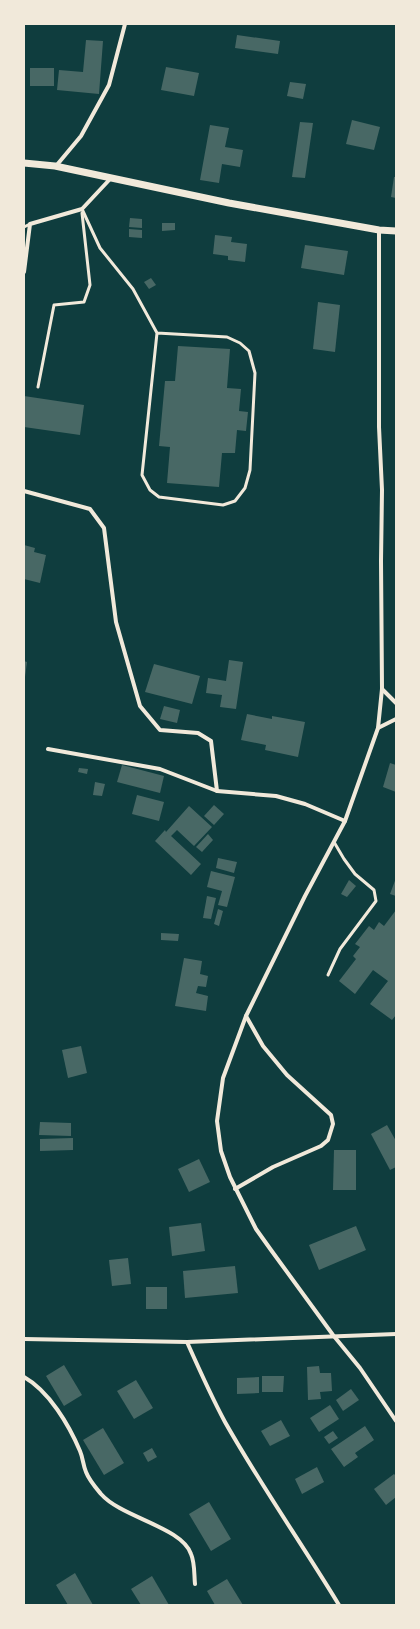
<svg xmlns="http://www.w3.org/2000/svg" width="420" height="1629" font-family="Roboto,sans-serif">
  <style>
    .building { fill: #486865 }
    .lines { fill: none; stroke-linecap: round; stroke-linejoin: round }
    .service { stroke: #f1e9da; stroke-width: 3 }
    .minor { stroke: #f1e9da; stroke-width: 4 }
    .tertiary { stroke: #f1e9da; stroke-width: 7 }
  </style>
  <rect width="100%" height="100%" fill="#0f3d3e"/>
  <g class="building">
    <polygon points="237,35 280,41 278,54 235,48"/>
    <polygon points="86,40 103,41 99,94 57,90 59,70 83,72"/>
    <polygon points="166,67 199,73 194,96 161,90"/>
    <rect x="30" y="68" width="24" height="18"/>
    <polygon points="290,82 306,84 303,99 287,96"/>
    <polygon points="352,120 380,127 374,150 346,144"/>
    <polygon points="300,122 313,123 305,178 292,177"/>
    <polygon points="210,125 229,128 225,147 243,150 240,167 222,164 219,183 200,180"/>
    <polygon points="394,177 396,177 396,198 391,197"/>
    <polygon points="130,218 142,219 142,228 129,227"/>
    <polygon points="162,223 175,223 175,230 162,231"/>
    <polygon points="129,229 142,230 142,238 129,237"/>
    <polygon points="215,235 232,237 231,242 247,244 245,262 228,260 228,256 213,254"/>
    <polygon points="305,245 348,251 344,275 301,268"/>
    <polygon points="151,278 156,285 149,289 144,282"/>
    <polygon points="318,302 340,305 335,352 313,349"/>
    <polygon points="178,346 230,349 227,388 241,389 239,411 248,412 246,431 237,430 235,453 222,453 219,487 167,483 170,447 159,446 165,381 175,381"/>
    <polygon points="24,396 84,405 80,435 24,427"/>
    <polygon points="24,545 35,548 34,552 46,555 40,583 24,579"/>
    <polygon points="229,660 243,662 236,709 220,707 222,695 206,693 208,678 226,681"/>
    <polygon points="24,661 27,662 25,677 24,677"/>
    <polygon points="154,664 200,676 192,704 145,692"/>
    <polygon points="164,706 180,710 177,723 160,719"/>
    <polygon points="247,714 272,719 272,716 305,722 298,757 265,750 266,745 241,740"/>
    <polygon points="390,763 396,765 396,792 383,787"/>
    <polygon points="122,765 164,776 160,793 117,782"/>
    <polygon points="79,768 88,769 87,774 78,772"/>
    <polygon points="95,782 105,784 102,796 93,795"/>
    <polygon points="137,795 164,802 159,821 132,814"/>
    <polygon points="214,805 224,814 214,825 204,816"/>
    <polygon points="189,806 212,827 194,846 177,830 171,836 201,864 191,875 155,841 165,830 166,832"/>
    <polygon points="208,834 213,840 202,852 196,847"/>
    <polygon points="218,858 237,862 234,873 216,868"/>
    <polygon points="211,871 235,877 227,907 218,905 222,891 207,887"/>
    <polygon points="396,878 396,896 390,894"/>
    <polygon points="349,880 356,886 347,897 341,894"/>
    <polygon points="207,896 216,898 211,919 203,918"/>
    <polygon points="218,909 223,911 219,926 214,924"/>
    <polygon points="396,910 396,1015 392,1020 370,1004 388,981 373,970 355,994 339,981 356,959 353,956 360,947 355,944 369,926 374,930 379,922 384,926"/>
    <polygon points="161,933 179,934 178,941 161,940"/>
    <polygon points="184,958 202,961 200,974 208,976 206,987 198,986 196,993 208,996 206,1011 175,1006"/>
    <polygon points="81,1046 87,1073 68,1078 62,1050"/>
    <polygon points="40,1122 71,1123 71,1136 39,1135"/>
    <polygon points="387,1125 396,1141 396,1167 390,1170 371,1134"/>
    <polygon points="73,1138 73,1150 40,1151 40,1139"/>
    <polygon points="334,1150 356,1150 356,1190 333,1190"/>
    <polygon points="199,1159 210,1182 189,1192 178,1169"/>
    <polygon points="201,1223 205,1251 172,1256 169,1227"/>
    <polygon points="356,1226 366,1250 319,1270 309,1245"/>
    <polygon points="128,1258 131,1284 112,1286 109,1260"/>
    <polygon points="235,1266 238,1293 185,1298 183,1271"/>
    <rect x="146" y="1287" width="21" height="22"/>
    <polygon points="64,1365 82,1395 64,1406 46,1376"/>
    <polygon points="319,1366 320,1373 331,1373 332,1391 320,1392 321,1399 308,1400 307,1367"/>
    <polygon points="262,1376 284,1376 283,1392 262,1392"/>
    <polygon points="259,1377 259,1393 237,1394 237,1378"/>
    <polygon points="136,1380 153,1408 134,1419 117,1391"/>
    <polygon points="351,1389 359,1400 343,1411 336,1400"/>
    <polygon points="330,1405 339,1419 319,1432 310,1418"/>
    <polygon points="281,1420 290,1436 270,1446 261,1431"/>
    <polygon points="365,1426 374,1440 355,1453 358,1457 344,1467 331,1449"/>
    <polygon points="103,1428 124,1463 104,1475 83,1440"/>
    <polygon points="333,1431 338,1438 329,1444 324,1437"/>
    <polygon points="152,1448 157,1457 148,1462 143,1453"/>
    <polygon points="317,1467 324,1482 302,1494 295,1479"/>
    <polygon points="394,1474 396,1476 396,1497 386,1505 374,1489"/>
    <polygon points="209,1502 231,1539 211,1551 189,1514"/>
    <polygon points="75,1573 93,1605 68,1605 56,1585"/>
    <polygon points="152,1576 169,1605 141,1605 131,1589"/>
    <polygon points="227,1579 243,1605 215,1605 207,1591"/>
  </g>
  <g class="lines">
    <g class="service">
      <polyline points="82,209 100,248 133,289 157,333 142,475 150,490 159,497 223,505 235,501 245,488 250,470 255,373 249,351 240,343 227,337 157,333"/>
      <polyline points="24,227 30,224"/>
      <polyline points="38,387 54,305 84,302 90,285 82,213"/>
      <polyline points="328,975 340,949 376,901 374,890 355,874 344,859 334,842"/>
    </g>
    <g class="minor">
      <polyline points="56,166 81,136 109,85 125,24"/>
      <polyline points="379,230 379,427 382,490 381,561 382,689 378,728 345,821 305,896 246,1016 223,1078 217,1121 221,1151 230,1177 256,1229 271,1250 333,1335 360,1368 396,1421"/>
      <polyline points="24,272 30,224 82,209 111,178"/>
      <polyline points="24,491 90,509 104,528 116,622 140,706 160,730 198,733 211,741 217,791"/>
      <polyline points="382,689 396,703"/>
      <polyline points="378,728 396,719"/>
      <polyline points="48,749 160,769 217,791 276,796 305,804 345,821"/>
      <polyline points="235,1189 273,1167 321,1146 328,1140 333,1124 331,1115 287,1075 263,1046 246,1016"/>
      <polyline points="24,1339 187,1342 396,1334"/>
      <path d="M187,1342c12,27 24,54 38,80 35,62 77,122 114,183"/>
      <path d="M24,1377c25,14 45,48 56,74 3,7 3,14 6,21 3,8 10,16 15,22 21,24 81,33 90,60 4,9 3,21 4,30"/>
    </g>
    <polyline class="tertiary" points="24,163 55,166 229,203 379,230 396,231"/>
  </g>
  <rect width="420" height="1629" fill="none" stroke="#f1e9da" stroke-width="50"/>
</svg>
